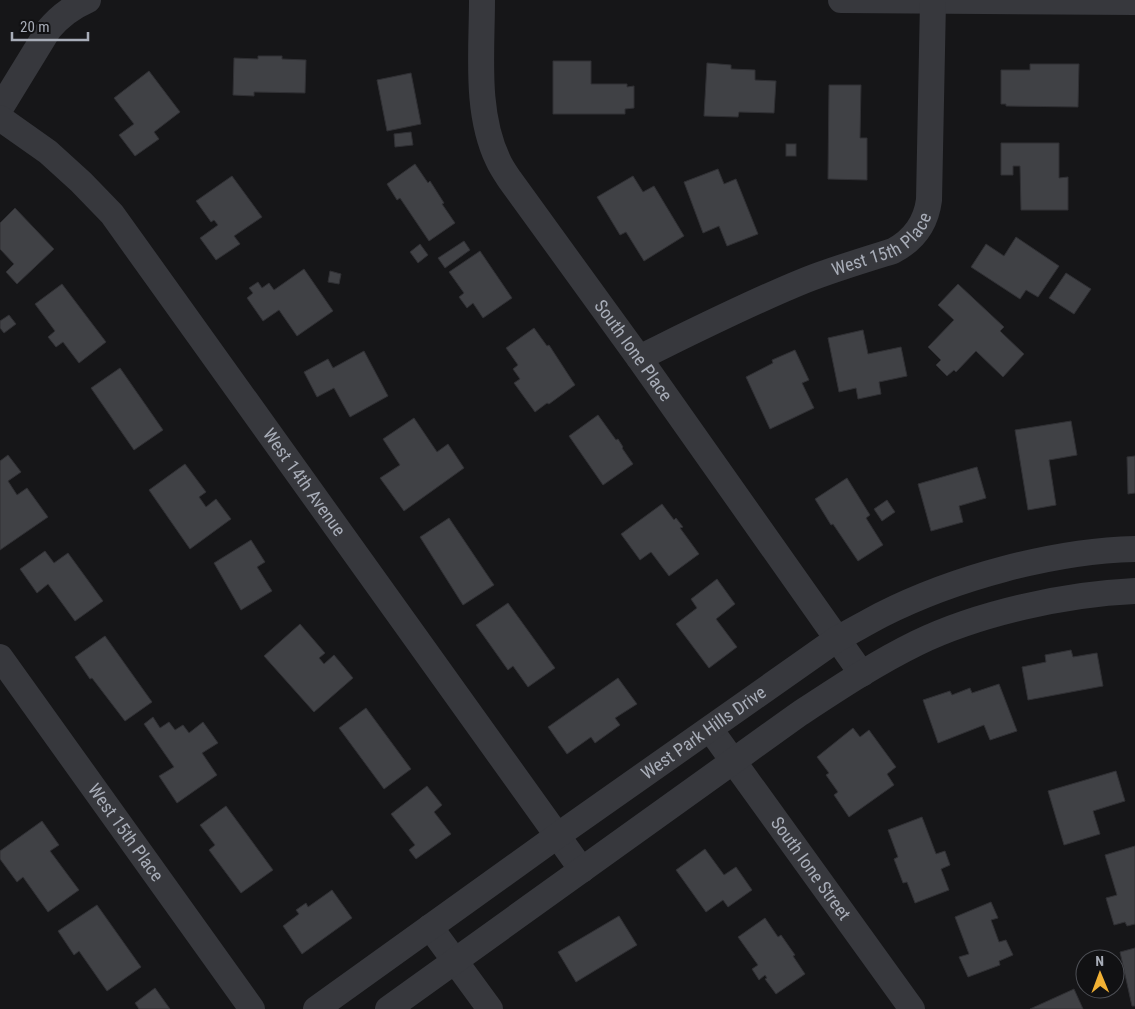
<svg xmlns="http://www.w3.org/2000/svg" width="1135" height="1009" font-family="'Roboto Condensed',sans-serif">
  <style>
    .building { fill: #404145; stroke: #303034 }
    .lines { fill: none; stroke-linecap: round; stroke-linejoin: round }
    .street { stroke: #37383d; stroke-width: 26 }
    .labels { text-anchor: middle; stroke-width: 4; stroke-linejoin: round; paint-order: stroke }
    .street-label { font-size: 18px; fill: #a8adb8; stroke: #111113 }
  </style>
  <rect width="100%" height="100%" fill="#161618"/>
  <g class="building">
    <polygon points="258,56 282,56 282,59 306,60 305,93 254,92 254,96 233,95 234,58 258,59"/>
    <polygon points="553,61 591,61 591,84 627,84 627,87 634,86 634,108 625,109 625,114 553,114"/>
    <polygon points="707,63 731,65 731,69 755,70 755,80 776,81 774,113 739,112 738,117 704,116"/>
    <polygon points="1030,64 1079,64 1078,107 1006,106 1006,104 1001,104 1001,70 1030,70"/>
    <polygon points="149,71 180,112 154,132 159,139 135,156 119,135 134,124 114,98"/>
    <polygon points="411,73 421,124 387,131 377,80"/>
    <polygon points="829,85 861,85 860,138 867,138 867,180 828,179"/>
    <polygon points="411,132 413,145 395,147 394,134"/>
    <polygon points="1001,143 1059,143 1059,178 1068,177 1068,210 1021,210 1020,166 1013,166 1013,175 1001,175"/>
    <rect x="786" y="144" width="10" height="12"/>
    <polygon points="415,164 428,183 430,181 444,203 442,204 455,223 429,241 400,198 397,200 387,184"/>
    <polygon points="718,169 724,184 736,179 758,234 727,246 719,226 703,233 684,182"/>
    <polygon points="232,176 262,217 234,236 240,244 216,260 200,238 218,225 214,220 211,222 196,201"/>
    <polygon points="633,176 643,192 654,186 684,236 644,261 626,232 620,235 597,197"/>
    <polygon points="15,208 54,249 17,284 6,272 14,264 0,249 0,223"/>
    <polygon points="1016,237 1059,266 1038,297 1026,290 1020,299 971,267 986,244 1004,256"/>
    <polygon points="464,241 470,250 445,268 438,258"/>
    <polygon points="420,244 428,255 418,263 410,252"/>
    <polygon points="480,251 512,298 483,318 473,303 467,308 459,297 464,293 449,272"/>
    <polygon points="304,269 333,311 297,336 279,310 263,321 247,298 253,293 249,288 258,282 262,288 269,283 274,290"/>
    <polygon points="330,271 341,274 339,284 328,282"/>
    <polygon points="1066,273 1091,289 1074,314 1049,298"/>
    <polygon points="62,284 106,342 79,363 63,342 56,347 48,337 55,331 35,304"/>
    <polygon points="958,284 1004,327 1000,331 1024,354 1003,377 976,351 956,372 954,370 947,376 936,365 941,360 928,347 954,320 938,305"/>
    <polygon points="9,315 16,324 4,333 0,328 0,321"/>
    <polygon points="534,328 547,346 549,345 575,385 549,404 547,403 535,412 514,383 520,379 513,369 518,365 506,348"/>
    <polygon points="863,330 868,354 901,347 907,376 879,382 881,394 858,399 856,388 839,392 828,338"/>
    <polygon points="795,350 809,380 802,383 814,408 770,429 746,377 773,363 772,360"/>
    <polygon points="364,351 388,396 350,417 334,388 317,397 304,372 328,359 333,368"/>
    <polygon points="120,368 163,430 134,450 91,388"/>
    <polygon points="598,415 616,440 618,439 623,447 622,448 633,464 603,485 569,436"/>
    <polygon points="414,418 437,452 448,444 464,468 404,511 380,478 400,465 383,439"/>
    <polygon points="1071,421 1077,455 1049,460 1056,505 1028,510 1015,430"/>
    <polygon points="8,455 21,472 8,481 17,495 27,488 48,517 0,550 0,461"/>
    <polygon points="1135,456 1135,493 1128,494 1127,457"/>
    <polygon points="185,464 206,492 199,497 206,507 216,499 231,519 190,549 149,490"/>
    <polygon points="977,467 986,498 959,506 963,522 931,531 918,484"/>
    <polygon points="847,478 870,515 866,518 883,545 858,561 833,524 831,525 815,499"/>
    <polygon points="887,500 895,512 882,521 874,509"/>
    <polygon points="662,504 674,520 676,518 683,527 680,528 699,554 669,576 651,552 640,560 621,534"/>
    <polygon points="449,518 494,585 463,605 420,537"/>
    <polygon points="251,540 265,562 257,567 272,591 241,610 214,563"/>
    <polygon points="45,551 54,563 68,553 103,601 75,621 48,584 37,593 20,569"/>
    <polygon points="717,579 735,604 716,619 737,647 709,668 676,624 697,608 691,599"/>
    <polygon points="508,603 555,668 528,687 513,666 508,670 476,625"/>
    <polygon points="300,624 325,653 319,658 324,664 334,655 353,678 314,712 264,656"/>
    <polygon points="105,636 152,702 125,721 92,678 90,679 75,657"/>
    <polygon points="1071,650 1073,657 1097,653 1103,686 1028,700 1022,667 1046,662 1045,655"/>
    <polygon points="618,678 637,704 615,718 620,725 595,743 591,737 567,754 548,727"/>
    <polygon points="999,684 1017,731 990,740 984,725 938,743 923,700 950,691 952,695 970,688 972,693"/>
    <polygon points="366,708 411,769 384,789 339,728"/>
    <polygon points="153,717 160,728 169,722 175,730 183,725 189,733 203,722 218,743 202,753 217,775 177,803 159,776 174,767 144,724"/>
    <polygon points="853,728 860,737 869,730 896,767 887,774 894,785 849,817 834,795 838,792 826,775 829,773 817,757"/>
    <polygon points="1116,771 1125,801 1093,811 1100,834 1064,845 1048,791"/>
    <polygon points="427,786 442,805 434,812 451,834 416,859 409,850 415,845 391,814"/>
    <polygon points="226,806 273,870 241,893 209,850 215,845 200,825"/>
    <polygon points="922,817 936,854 945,851 950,865 941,869 949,890 915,903 907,882 903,883 894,859 898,857 888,830"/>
    <polygon points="42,821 59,845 50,851 79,890 48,912 23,877 17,882 0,859 0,851"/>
    <polygon points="1135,846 1135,924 1127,926 1125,922 1114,925 1106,898 1117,895 1105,855"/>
    <polygon points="705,849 724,875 736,867 752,890 728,907 723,900 706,912 676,870"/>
    <polygon points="332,890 352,918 302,954 283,926 299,914 296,910 306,903 308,907"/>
    <polygon points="991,902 998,918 991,920 999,942 1006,940 1013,955 999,961 1000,965 968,977 959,957 969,954 955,917"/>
    <polygon points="97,905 141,967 107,991 79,951 74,955 58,931"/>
    <polygon points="619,916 637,945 576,982 558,952"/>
    <polygon points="765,918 778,937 781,935 795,955 793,956 805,974 776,994 765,979 767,978 765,975 759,980 752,969 758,965 738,937"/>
    <polygon points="1135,948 1135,1006 1132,1006 1120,952"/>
    <polygon points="155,988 170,1009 139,1009 135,1003"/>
    <polygon points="1074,989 1083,1009 1030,1009"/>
  </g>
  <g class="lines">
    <g class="street">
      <path id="s1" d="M482,0c0,52 -7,112 16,160 3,7 8,14 12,20l129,178 223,316"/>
      <polyline points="841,0 1135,2"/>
      <path d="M0,109l49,-80c11,-13 23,-22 39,-29"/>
      <path id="s2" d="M0,118l48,34 33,30 31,32 470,656"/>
      <path id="s3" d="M639,358c55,-27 110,-55 167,-78 28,-11 58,-20 87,-29 21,-11 33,-28 36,-51l4,-199"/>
      <path id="s4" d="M0,657l252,352"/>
      <path id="s5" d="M710,729l202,280"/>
      <polyline points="430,927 490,1009"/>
      <path id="s6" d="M316,1009l241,-173 280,-197c15,-8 29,-16 44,-24 73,-37 172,-64 254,-66"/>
      <path d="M388,1009l411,-295c38,-25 77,-51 118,-71 62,-30 149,-49 218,-52"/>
    </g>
  </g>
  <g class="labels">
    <g class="street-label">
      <text dy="6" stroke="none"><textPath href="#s3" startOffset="270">West 15th Place</textPath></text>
      <text dy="6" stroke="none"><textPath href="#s1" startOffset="396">South Ione Place</textPath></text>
      <text dy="6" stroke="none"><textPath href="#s2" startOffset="478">West 14th Avenue</textPath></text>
      <text dy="6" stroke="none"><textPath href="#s6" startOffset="476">West Park Hills Drive</textPath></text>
      <text dy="6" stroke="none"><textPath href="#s4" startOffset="216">West 15th Place</textPath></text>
      <text dy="6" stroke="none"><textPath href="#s5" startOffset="172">South Ione Street</textPath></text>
    </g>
  </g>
  <g transform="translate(1100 974) rotate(359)"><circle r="24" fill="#111113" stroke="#4d4f55"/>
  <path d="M0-4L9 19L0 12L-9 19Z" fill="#f2b134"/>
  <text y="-8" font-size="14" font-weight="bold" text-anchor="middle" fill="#a8adb8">N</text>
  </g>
  <path d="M12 32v8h76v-8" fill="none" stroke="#a8adb8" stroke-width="2.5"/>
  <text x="20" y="32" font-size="15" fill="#a8adb8" stroke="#111113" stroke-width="4" paint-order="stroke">20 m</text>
</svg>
